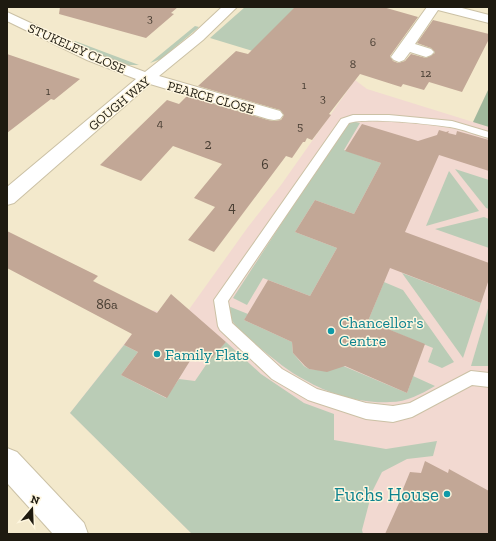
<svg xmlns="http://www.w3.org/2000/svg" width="496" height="541" font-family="'Zilla Slab',serif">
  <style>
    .education { fill: #f2d9d1 }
    .green { fill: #baccb6 }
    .forest { fill: #a0b89b }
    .building { fill: #c2a796 }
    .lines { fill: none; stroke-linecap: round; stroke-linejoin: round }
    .lane-casing { stroke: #cbc1a5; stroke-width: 2 }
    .street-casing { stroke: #cbc1a5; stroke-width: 2 }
    .primary-casing { stroke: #cbc1a5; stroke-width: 2 }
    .lane { fill: #fff; fill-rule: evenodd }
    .street { fill: #fff; fill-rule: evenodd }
    .primary { fill: #fff; fill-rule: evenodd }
    .culture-dot { fill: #0f9aa8; stroke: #fef6df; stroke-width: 1.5 }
    .labels { text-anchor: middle; stroke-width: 3; stroke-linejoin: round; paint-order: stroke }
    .far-number-label { font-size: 12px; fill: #473d32 }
    .far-street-label { font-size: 13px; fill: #1e1a10; stroke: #fef6df }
    .number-label { font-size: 14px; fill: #473d32 }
    .culture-label { font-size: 16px; fill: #0d838f; stroke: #fef6df; text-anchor: start }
    .near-culture-label { font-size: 19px; fill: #0d838f; stroke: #fef6df; text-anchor: end }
  </style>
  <rect width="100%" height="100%" fill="#f3e9cc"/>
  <polygon class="education" points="355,80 367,89 473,122 489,88 489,534 192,534 70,413 146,316 154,310 175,318 185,315 248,227 281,185"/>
  <g class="green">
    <polygon points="245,7 295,7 279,59 210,38"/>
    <polygon points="195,26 199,27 161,59 150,63"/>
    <polygon points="75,41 139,65 121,65 70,44"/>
    <polygon points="352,121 360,123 344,150 381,163 354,214 315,200 295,232 337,248 310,296 263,278 247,305 233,298 346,124"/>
    <polygon points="455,169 489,180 489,209 486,208"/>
    <polygon points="449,171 479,211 426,226"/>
    <polygon points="484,217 489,219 489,248 435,229"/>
    <polygon points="402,273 481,303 463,358"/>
    <polygon points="384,282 403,290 454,362 442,368 428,362 433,348 368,321"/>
    <polygon points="489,305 489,366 471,366"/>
    <path d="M228,306l20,8 -4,6 48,22 1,11 11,13 5,3 18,2 14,-6 66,28 6,-17 22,10c-14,8 -28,16 -45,16 -28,2 -61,-8 -85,-22 -16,-8 -31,-21 -45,-32 -9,-8 -27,-22 -31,-33 -1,-3 -1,-7 -1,-9z"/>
    <polygon points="226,342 261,374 304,403 334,414 334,440 386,449 437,441 433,456 407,459 382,472 372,492 362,530 363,534 192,534 70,413 124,345 138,352 121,375 166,398 179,379 195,381 212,356"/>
  </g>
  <polygon class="forest" points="489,88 489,127 473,122"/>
  <g class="building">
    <polygon points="60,7 178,7 171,13 174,14 146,38 59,14"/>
    <polygon points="295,7 383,7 418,17 390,56 393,61 398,63 405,61 411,54 426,58 435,53 431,48 417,43 433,20 489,34 489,39 462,92 429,82 424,90 403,84 401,87 360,74 329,114 331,115 312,140 307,138 305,142 303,142 292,158 286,156 214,252 188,240 215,207 194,198 222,164 173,146 141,181 100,165 167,100 179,104 187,96 268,120 274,121 281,120 284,115 280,110 198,86 236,51 248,54"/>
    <polygon points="7,54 80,79 54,100 51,99 7,133"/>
    <polygon points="362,124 418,141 437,135 439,130 446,132 449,131 448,133 456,135 457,131 489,140 489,171 439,155 405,232 489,263 489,279 481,303 390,268 368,321 425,344 407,393 345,366 327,372 309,369 305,366 293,353 292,342 244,320 268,280 310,296 337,248 295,232 315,200 354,214 381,163 345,151"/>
    <polygon points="7,231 98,276 93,281 157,313 171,294 226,342 207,363 193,356 167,398 121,375 138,352 124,345 132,334 7,268"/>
    <polygon points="425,461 448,473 449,469 489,491 489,534 385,534 404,492 403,489 410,472 421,473"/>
  </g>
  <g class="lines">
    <defs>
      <path id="lane" d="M353,115h36l63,6 37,11v6c-13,-3 -26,-9 -39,-11 -20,-3 -84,-10 -101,-4l-121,178 4,22 50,46 35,20 49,14 27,3 17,-3 61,-32 18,2v14l-17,-2 -60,32 -19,5 -27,-3 -58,-19 -36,-21 -52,-49 -2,-4 -4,-26 127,-181z"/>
      <g id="street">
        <polygon points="222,7 237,7 203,40 159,76 280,111 283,115 280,119 274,120 268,119 150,84 14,203 7,205 7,187 136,79 87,60 7,21 7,12 97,54 145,72 193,34"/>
        <polygon points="427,7 458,7 489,15 489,23 438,10 415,44 431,49 434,52 431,55 426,57 410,52 404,60 399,62 394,60 391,57"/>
      </g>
      <polygon id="primary" points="7,448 17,452 84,523 88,534 53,534 7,483"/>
    </defs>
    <use href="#lane" class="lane-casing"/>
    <use href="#street" class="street-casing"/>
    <use href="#primary" class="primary-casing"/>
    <use href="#lane" class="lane"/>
    <use href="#street" class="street"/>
    <use href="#primary" class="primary"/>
  </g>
  <g class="culture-dot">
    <circle cx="331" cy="331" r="4"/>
    <circle cx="157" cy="354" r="4"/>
    <circle cx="447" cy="494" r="4"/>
  </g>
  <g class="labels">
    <g class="far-number-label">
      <text x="150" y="22">3</text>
      <text x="373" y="46">6</text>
      <text x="353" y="68">8</text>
      <text x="426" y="77">12</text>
      <text x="304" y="89">1</text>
      <text x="48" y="95">1</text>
      <text x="323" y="102">3</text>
      <text x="160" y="127">4</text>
      <text x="300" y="130">5</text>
    </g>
    <g class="far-street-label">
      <text transform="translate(77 48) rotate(24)" y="5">STUKELEY CLOSE</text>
      <text transform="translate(211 97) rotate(16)" y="5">PEARCE CLOSE</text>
      <text transform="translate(119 103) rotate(-40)" y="5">GOUGH WAY</text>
    </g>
    <g class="number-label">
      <text x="208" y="149">2</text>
      <text x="265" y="169">6</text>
      <text x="232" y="212">4</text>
      <text x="107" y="309">86a</text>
    </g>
    <g class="culture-label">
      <text x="339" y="328">Chancellor's<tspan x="339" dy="18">Centre</tspan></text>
      <text x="165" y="360">Family Flats</text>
    </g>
    <g class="near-culture-label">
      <text x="439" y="501">Fuchs House</text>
    </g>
  </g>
  <rect width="496" height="541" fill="none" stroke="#1e1a10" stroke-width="16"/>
  <g transform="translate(32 509) rotate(19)" stroke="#fef6df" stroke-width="3" paint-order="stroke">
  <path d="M0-3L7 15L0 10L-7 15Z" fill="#1e1a10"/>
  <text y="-6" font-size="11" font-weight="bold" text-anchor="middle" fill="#1e1a10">N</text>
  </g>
</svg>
